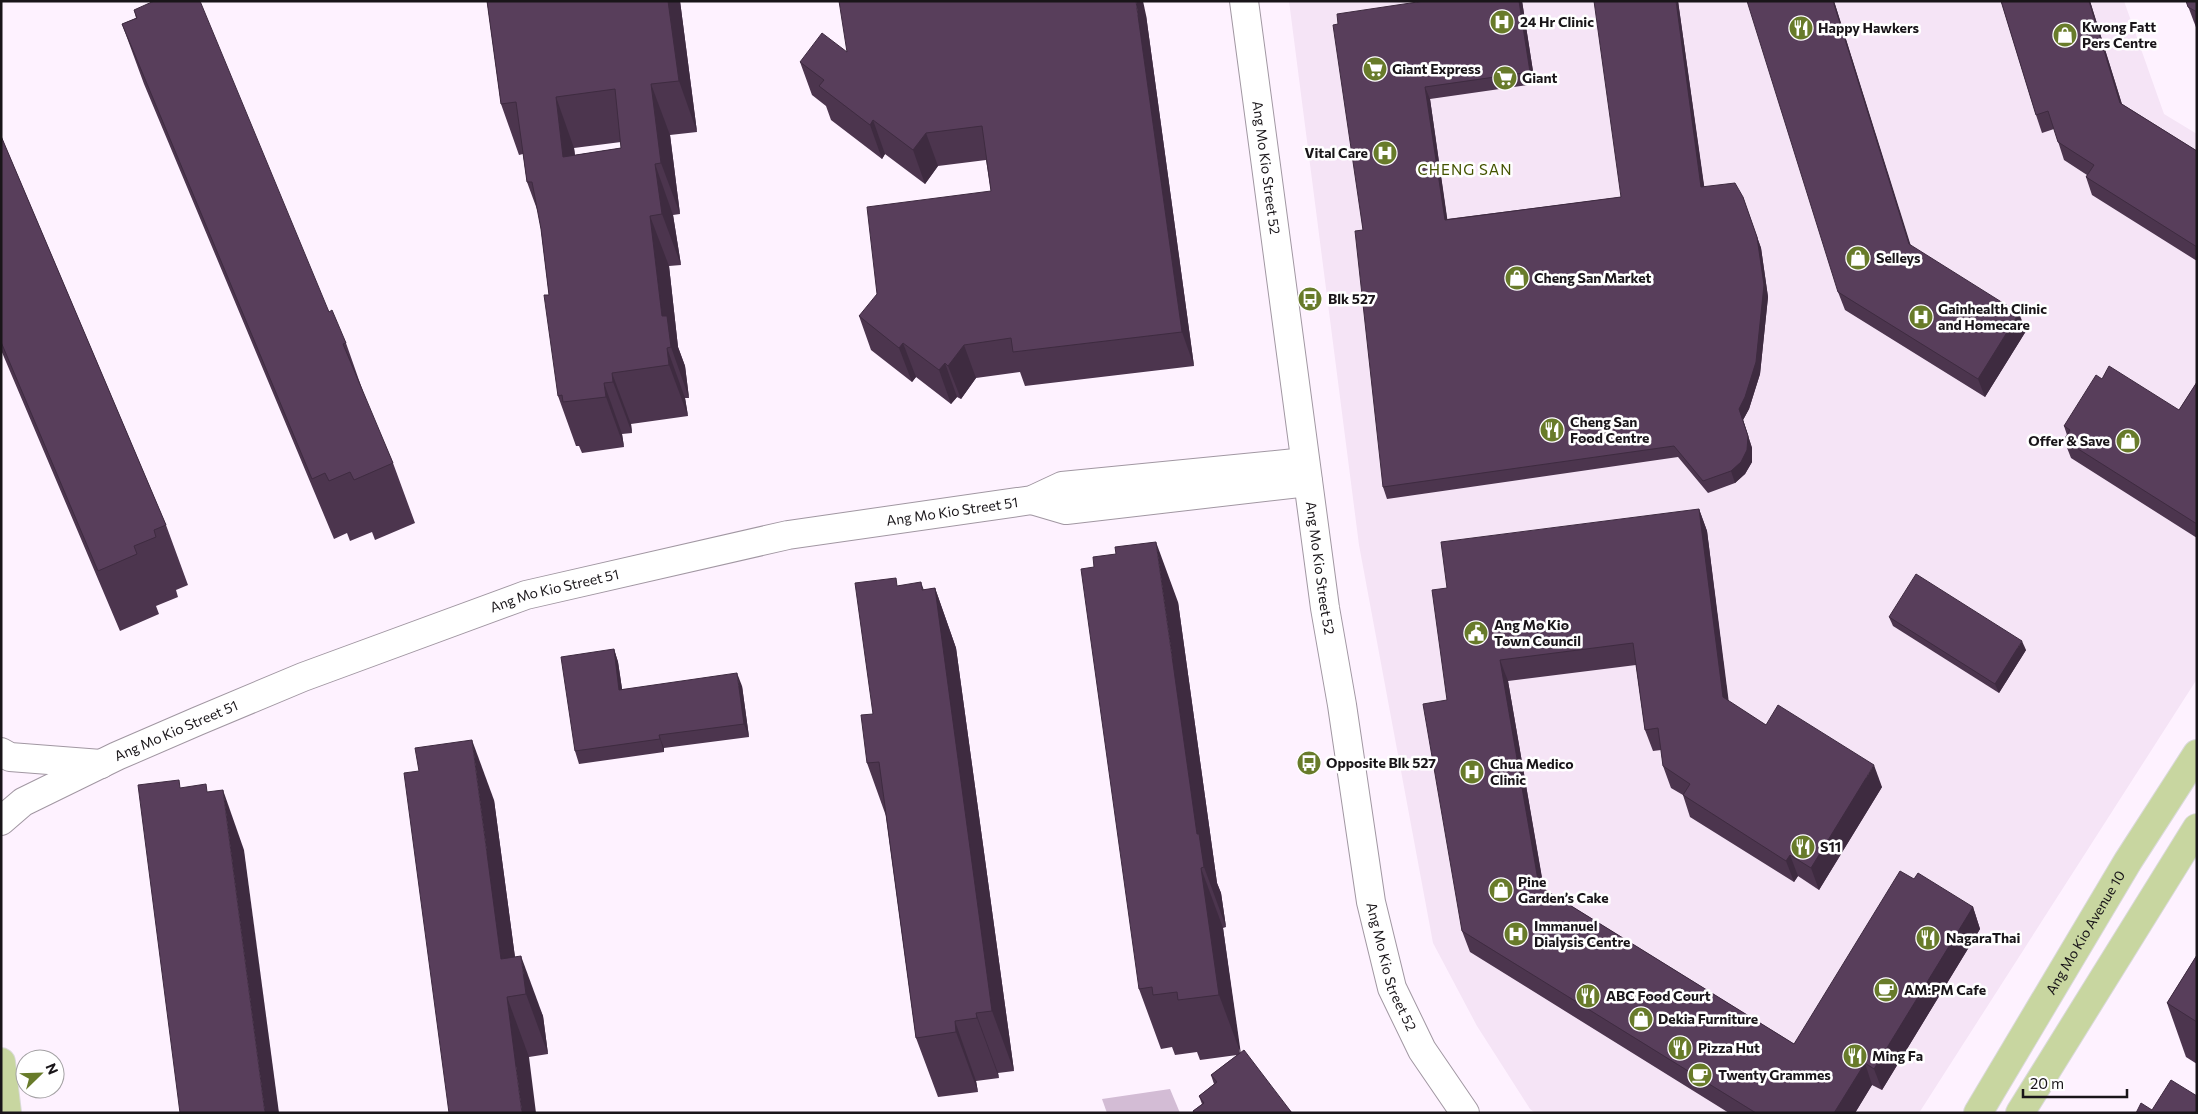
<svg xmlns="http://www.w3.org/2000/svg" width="2198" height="1114" font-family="Commissioner,sans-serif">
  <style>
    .built { fill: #f5e4f6 }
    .green { fill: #d3bcd5 }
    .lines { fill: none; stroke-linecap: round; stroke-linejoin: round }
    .minor-casing { stroke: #a197a2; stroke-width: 30 }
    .major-casing { stroke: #dadada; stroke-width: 30 }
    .minor { stroke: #fff; stroke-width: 28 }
    .major { stroke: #c8d6a0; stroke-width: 28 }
    .wall { fill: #4c354e; fill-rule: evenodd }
    .shaded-wall { fill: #3e2b40 }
    .building { fill: #583e5b; stroke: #3e2b40; fill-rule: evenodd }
    .labels { text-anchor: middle; stroke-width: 5; stroke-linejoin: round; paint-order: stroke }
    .poi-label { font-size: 14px; font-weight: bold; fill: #191519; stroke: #fff; text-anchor: start }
    .street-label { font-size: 14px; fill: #191519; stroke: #fff }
    .neighbourhood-label { font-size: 15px; letter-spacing: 1px; fill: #445300; stroke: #fff }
  </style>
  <rect width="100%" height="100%" fill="#fef2ff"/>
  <polygon class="built" points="1289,1 2124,1 2164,114 2197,134 2197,679 1919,1113 1535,1113 1530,1109 1477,1026 1433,943 1359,545"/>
  <polygon class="green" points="1170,1089 1180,1113 1107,1113 1102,1099"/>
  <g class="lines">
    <defs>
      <g id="minor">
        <path id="s1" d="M1244,1l81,607 17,97 29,197 21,86 30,62 43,63"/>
        <polyline points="1032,500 1066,510 1308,482"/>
        <polyline points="1,752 10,757 101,764"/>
        <path id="s2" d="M1,821l22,-19 94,-46 81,-35 105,-44 223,-82 262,-60 244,-35 30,-14 243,-24"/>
      </g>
      <g id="major">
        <polyline points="1,1062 7,1113"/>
        <path id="s3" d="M1978,1113l150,-252 69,-107"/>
        <polyline points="2020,1113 2197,828"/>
      </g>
    </defs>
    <use href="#minor" class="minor-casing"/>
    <use href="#major" class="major-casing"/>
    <use href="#minor" class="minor"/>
    <use href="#major" class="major"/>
  </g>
  <g class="wall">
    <path d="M487,1h193l17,131 -27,3 10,79 -7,1 8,50 -12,1 9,81 7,19 4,32h-4l3,18 -57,8 1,9 -10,1 2,13 -42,6 -3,-7h-3l-18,-50 -9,-101 -8,-66 -3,-17 -11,-30 -4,-28 -4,1 -18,-51zM621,142v6l-46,7 -1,-7z"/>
    <polygon points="1424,1 1522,1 1535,84 1430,99 1447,219 1621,197 1678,1 1704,187 1743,197 1761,248 1768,297 1760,374 1749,409 1743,420 1752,448 1752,462 1745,474 1735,483 1708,493 1678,457 1387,499 1383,487 1363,230 1338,24"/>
    <polygon points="1834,1 1910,245 2026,331 1985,397 1845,310 1838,292"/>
    <polygon points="2001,1 2090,1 2122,104 2197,151 2197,261 2092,195 2086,177 2087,175 2064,160 2054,129 2042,133 2036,115"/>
    <polygon points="2186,1 2197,1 2197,30"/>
    <polygon points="134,10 329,312 346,343 367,403 393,463 415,523 375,540 372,532 350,541 347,533 334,539 144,84 122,24 136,18"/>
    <polygon points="1146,15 1194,366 1025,386 1020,372 976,378 961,399 957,397 951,404 916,377 912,382 871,350 859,316 991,191 986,160 938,166 925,184 885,154 882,159 831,120 826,106 812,95 800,62 847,52"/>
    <polygon points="1,136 166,525 188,585 176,590 178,597 156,606 159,614 120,631 1,350"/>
    <polygon points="2102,379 2179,410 2197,382 2197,538 2071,458 2064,440 2067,435 2064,426"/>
    <polygon points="1699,509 1707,531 1728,701 1766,725 1882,787 1819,890 1798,876 1794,882 1690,817 1683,795 1671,788 1663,766 1661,750 1653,751 1645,730 1636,665 1508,681 1544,889 1794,1044 1914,879 1973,907 1980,929 1882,1090 1872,1085 1855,1113 1729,1113 1470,952 1462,931 1447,700 1447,588"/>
    <polygon points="899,585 924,590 935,588 956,648 1014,1071 998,1073 999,1078 976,1081 978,1092 938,1097 916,1038 886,816 867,763 873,714"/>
    <polygon points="1178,602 1217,883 1221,893 1226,927 1223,928 1240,1053 1292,1113 1193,1113 1193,1111 1202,1104 1199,1096 1214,1084 1211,1075 1237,1055 1200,1060 1197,1052 1175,1055 1172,1047 1161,1049 1139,989"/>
    <polygon points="1889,617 2026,650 1999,693 1893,626"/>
    <polygon points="614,649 618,662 622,689 742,686 749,737 664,748 664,752 579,764 575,751"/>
    <polygon points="494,800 515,957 543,1016 548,1054 529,1057 449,1113"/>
    <polygon points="2197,955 2197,1064 2186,1057 2167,1003"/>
  </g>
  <g class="shaded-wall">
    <polygon points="668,1 680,1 697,132 679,81"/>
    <polygon points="1136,1 1143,1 1146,15 1194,366 1182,332"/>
    <polygon points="1519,1 1522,1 1535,84 1530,72"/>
    <polygon points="1676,1 1678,1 1706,199 1701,187"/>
    <polygon points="1833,1 1834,1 1916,262 1909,244"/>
    <polygon points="2089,1 2090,1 2127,121 2120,103"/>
    <polygon points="651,84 670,135 680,214 661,163"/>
    <polygon points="1425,87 1430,99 1449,231 1445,220"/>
    <polygon points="556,97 574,148 581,207 563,157"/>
    <polygon points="873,120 885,154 882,159 870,125"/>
    <polygon points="926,133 938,166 925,184 913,150"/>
    <polygon points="655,164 673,215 681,265 662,214"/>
    <polygon points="650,216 669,266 678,347 685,366 689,398 671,347 662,316"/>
    <polygon points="1757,237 1761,248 1768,297 1760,374 1749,409 1743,420 1752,448 1752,462 1745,474 1735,483 1731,471 1739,409"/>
    <polygon points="2019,313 2026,331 1985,397 1978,379"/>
    <polygon points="903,343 916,377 912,382 899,348"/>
    <polygon points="964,345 976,378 961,399 948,366"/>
    <polygon points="667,348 685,398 688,416 669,365"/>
    <polygon points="945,363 957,397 951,404 939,370"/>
    <polygon points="612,373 631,424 632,433 613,382"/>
    <polygon points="604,383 622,434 624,447 606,397"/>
    <polygon points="1699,509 1707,531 1731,719 1723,697"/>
    <polygon points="1156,542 1178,602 1217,883 1221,893 1226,927 1204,867 1197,834"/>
    <polygon points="921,582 941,639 935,588 956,648 1014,1071 992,1011"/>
    <polygon points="2022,641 2026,650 1999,693 1995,684"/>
    <polygon points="614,649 618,662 624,702 619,690"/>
    <polygon points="1500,660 1508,681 1547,908 1539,886"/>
    <polygon points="737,673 742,686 749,737 744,724"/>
    <polygon points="659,735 664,748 664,752 660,739"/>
    <polygon points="472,740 494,800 520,995 501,959"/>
    <polygon points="1874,765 1882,787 1819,890 1811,868"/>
    <polygon points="223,790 244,850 279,1113 265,1113"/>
    <polygon points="1790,855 1798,876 1794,882 1786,861"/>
    <polygon points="1201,868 1223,928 1241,1054 1219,995"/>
    <polygon points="1973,907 1980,929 1882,1090 1874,1069"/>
    <polygon points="521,956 543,1016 548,1054 526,994"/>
    <polygon points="507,997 529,1057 536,1113 522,1113"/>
    <polygon points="976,1013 998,1073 999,1078 977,1018"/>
    <polygon points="955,1021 976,1081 978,1092 956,1032"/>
    <polygon points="1865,1063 1872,1085 1855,1113 1834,1113"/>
  </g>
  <g class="building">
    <polygon points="154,1 200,1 329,312 332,310 346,343 343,344 393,463 354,480 350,472 329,481 325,473 312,479 122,24 137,18 134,10"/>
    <path d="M487,1h181l11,80 -28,3 10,79 -6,1 7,50 -12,2 12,100h5l4,31 -4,1 2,17 -57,8 1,9 -9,1 2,14 -43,5 -1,-7 -4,1 -14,-101h5l-8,-66 -9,-47h-5l-11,-80 -15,2zM615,89l6,59 -58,9 -7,-60z"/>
    <polygon points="839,1 1136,1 1182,332 1013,352 1011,338 964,345 948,366 945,363 939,370 903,343 899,348 859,316 877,294 867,207 991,191 982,126 926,133 913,150 873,120 870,125 819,86 824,80 800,62 822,33 847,52"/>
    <polygon points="1424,1 1519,1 1530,72 1425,87 1445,220 1621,197 1594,1 1676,1 1701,187 1735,183 1743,197 1757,237 1764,285 1756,362 1745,397 1739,409 1748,436 1747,450 1741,462 1731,471 1703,481 1674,446 1383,487 1355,231 1363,230 1333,25 1338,24 1337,14"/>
    <polygon points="1747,1 1833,1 1909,244 2019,313 1978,379 1838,292"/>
    <polygon points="2001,1 2089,1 2120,103 2197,151 2197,247 2086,177 2094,165 2058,142 2048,111 2036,115"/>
    <polygon points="2186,1 2197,1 2197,12 2188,7"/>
    <polygon points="1,136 166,525 154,530 156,537 134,546 137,554 98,571 1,342"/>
    <polygon points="2109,366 2179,410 2197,382 2197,524 2064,440 2070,430 2064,426 2096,375 2102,379"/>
    <polygon points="1699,509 1723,697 1766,725 1778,705 1874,765 1811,868 1790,855 1786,861 1683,795 1690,784 1663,766 1658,728 1645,730 1633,643 1500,660 1539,886 1794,1044 1900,871 1914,879 1918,873 1973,907 1874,1069 1865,1063 1834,1113 1756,1113 1462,931 1423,704 1447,700 1432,590 1447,588 1441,542"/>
    <polygon points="1156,542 1197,834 1199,834 1204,867 1201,868 1219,995 1178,1000 1177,992 1153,995 1152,987 1139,989 1081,569 1094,567 1093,557 1116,554 1115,547"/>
    <polygon points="1916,574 2022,641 1995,684 1889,617"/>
    <polygon points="896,578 897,586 921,582 922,590 935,588 992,1011 976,1013 977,1018 955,1021 956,1032 916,1038 879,762 867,763 861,715 873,714 855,583"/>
    <polygon points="614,649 619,690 737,673 744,724 659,735 660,739 575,751 561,657"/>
    <polygon points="472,740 501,959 521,956 526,994 507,997 522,1113 449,1113 404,773 419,771 415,748"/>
    <polygon points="179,780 180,788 206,784 207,792 223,790 265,1113 180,1113 138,785"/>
    <polygon points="2197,955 2197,1022 2167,1003"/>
    <polygon points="1244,1050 1292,1113 1194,1113 1193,1111 1204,1103 1199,1096 1217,1082 1211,1075"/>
    <polygon points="2171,1080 2197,1096 2197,1113 2136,1113 2141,1103 2152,1110"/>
  </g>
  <defs>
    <symbol id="hospital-disc" viewBox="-11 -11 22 22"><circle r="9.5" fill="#687b2a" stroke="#fff"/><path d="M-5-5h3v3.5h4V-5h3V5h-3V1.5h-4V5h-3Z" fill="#fff"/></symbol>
    <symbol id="restaurant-disc" viewBox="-11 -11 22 22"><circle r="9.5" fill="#687b2a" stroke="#fff"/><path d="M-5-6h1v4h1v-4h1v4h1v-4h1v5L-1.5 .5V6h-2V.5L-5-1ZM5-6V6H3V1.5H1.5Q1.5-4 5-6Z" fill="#fff"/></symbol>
    <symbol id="shop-disc" viewBox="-11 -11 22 22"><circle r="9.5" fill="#687b2a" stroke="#fff"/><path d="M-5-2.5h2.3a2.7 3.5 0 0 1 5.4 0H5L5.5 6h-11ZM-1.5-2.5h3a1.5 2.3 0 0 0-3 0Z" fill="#fff"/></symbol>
    <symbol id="supermarket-disc" viewBox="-11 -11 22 22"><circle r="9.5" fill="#687b2a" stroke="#fff"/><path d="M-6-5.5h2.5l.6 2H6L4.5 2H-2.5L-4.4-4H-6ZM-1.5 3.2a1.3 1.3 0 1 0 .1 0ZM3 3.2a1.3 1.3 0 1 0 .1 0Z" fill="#fff"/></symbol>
    <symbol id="bus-disc" viewBox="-11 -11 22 22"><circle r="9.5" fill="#687b2a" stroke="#fff"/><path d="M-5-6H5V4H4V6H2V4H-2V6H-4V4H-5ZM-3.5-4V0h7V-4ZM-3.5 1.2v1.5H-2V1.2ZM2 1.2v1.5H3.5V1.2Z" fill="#fff"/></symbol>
    <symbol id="civic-disc" viewBox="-11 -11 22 22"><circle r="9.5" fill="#687b2a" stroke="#fff"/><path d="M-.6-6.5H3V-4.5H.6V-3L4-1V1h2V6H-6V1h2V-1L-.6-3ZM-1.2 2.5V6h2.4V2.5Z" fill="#fff"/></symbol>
    <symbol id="cafe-disc" viewBox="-11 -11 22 22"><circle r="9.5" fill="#687b2a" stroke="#fff"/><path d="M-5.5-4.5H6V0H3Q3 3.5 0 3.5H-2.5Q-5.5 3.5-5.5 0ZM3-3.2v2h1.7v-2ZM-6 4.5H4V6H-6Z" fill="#fff"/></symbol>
  </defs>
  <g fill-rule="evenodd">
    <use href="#hospital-disc" x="1488" y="8" width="28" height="28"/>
    <use href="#restaurant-disc" x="1787" y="14" width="28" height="28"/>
    <use href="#shop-disc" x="2051" y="21" width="28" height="28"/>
    <use href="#supermarket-disc" x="1361" y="55" width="28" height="28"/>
    <use href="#supermarket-disc" x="1491" y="64" width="28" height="28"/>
    <use href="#hospital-disc" x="1371" y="139" width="28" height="28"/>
    <use href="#shop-disc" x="1844" y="244" width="28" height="28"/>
    <use href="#shop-disc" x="1503" y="264" width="28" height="28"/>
    <use href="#bus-disc" x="1296" y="285" width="28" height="28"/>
    <use href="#hospital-disc" x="1907" y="303" width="28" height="28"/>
    <use href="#restaurant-disc" x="1538" y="416" width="28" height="28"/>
    <use href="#shop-disc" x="2114" y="427" width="28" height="28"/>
    <use href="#civic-disc" x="1462" y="619" width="28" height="28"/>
    <use href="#bus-disc" x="1295" y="749" width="28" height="28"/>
    <use href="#hospital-disc" x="1458" y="758" width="28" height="28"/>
    <use href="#restaurant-disc" x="1789" y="833" width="28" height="28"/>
    <use href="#shop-disc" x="1487" y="876" width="28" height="28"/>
    <use href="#hospital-disc" x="1502" y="920" width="28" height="28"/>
    <use href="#restaurant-disc" x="1914" y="924" width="28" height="28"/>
    <use href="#cafe-disc" x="1872" y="976" width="28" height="28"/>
    <use href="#restaurant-disc" x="1574" y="982" width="28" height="28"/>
    <use href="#shop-disc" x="1627" y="1005" width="28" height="28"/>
    <use href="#restaurant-disc" x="1666" y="1034" width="28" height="28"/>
    <use href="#restaurant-disc" x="1841" y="1042" width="28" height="28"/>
    <use href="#cafe-disc" x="1686" y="1061" width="28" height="28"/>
  </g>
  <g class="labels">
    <g class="poi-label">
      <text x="1520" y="27">24 Hr Clinic</text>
      <text x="2082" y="32">Kwong Fatt<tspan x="2082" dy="16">Pers Centre</tspan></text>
      <text x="1818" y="33">Happy Hawkers</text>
      <text x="1392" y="74">Giant Express</text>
      <text x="1522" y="83">Giant</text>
      <text x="1368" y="158" text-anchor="end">Vital Care</text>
      <text x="1876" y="263">Selleys</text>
      <text x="1534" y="283">Cheng San Market</text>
      <text x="1328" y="304">Blk 527</text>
      <text x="1938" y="314">Gainhealth Clinic<tspan x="1938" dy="16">and Homecare</tspan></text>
      <text x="1570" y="427">Cheng San<tspan x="1570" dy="16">Food Centre</tspan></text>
      <text x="2110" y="446" text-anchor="end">Offer &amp; Save</text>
      <text x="1494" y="630">Ang Mo Kio<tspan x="1494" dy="16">Town Council</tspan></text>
      <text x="1326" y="768">Opposite Blk 527</text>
      <text x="1490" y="769">Chua Medico<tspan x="1490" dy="16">Clinic</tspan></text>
      <text x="1820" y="852">S11</text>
      <text x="1518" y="887">Pine<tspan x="1518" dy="16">Garden’s Cake</tspan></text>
      <text x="1534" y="931">Immanuel<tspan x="1534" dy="16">Dialysis Centre</tspan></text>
      <text x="1946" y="943">NagaraThai</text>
      <text x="1904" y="995">AM:PM Cafe</text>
      <text x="1606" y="1001">ABC Food Court</text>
      <text x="1658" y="1024">Dekia Furniture</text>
      <text x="1698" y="1053">Pizza Hut</text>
      <text x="1872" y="1061">Ming Fa</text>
      <text x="1718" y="1080">Twenty Grammes</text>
    </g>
    <g class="street-label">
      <text dy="5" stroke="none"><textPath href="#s1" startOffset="168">Ang Mo Kio Street 52</textPath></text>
      <text dy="5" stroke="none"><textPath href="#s2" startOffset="1008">Ang Mo Kio Street 51</textPath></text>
      <text dy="5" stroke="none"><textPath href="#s1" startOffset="572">Ang Mo Kio Street 52</textPath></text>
      <text dy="5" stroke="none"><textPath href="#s2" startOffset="602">Ang Mo Kio Street 51</textPath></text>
      <text dy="5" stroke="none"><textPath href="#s2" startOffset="198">Ang Mo Kio Street 51</textPath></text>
      <text dy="5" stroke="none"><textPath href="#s3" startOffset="210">Ang Mo Kio Avenue 10</textPath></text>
      <text dy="5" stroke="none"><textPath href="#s1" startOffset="978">Ang Mo Kio Street 52</textPath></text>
    </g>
    <g class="neighbourhood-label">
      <text x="1465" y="175">CHENG SAN</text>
    </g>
  </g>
  <rect width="2198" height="1114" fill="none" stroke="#191519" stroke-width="5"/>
  <g transform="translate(40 1074) rotate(67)"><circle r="24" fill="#ffffff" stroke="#a3a1a3"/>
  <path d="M0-4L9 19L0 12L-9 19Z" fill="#687b2a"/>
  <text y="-8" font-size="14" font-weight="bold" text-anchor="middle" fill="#191519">N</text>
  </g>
  <path d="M2023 1089v8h104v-8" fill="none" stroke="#191519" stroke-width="2.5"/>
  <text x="2030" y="1089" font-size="15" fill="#191519" stroke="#ffffff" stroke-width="4" paint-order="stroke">20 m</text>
</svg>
